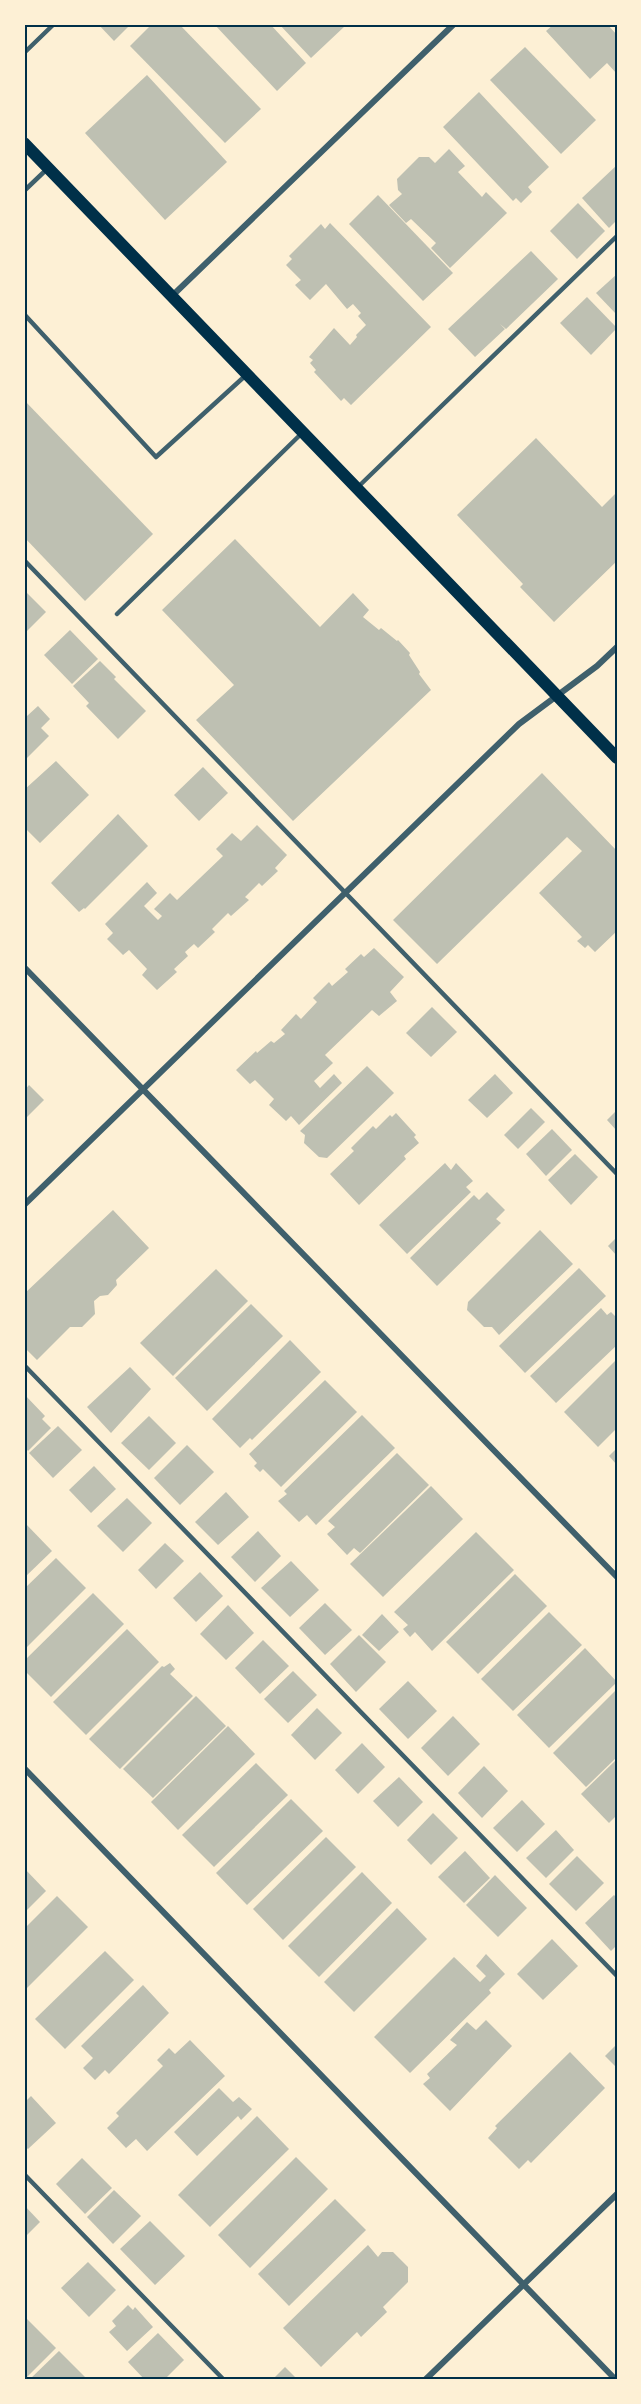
<svg xmlns="http://www.w3.org/2000/svg" width="641" height="2404" font-family="Ubuntu,sans-serif">
  <style>
    .building { fill: #bec0b2 }
    .lines { fill: none; stroke-linecap: round; stroke-linejoin: round }
    .service { stroke: #3f606c; stroke-width: 4.5 }
    .minor { stroke: #3f606c; stroke-width: 6 }
    .secondary { stroke: #003049; stroke-width: 12 }
    .neatline { fill: none; stroke: #003049; stroke-width: 2 }
  </style>
  <rect width="100%" height="100%" fill="#fdf0d5"/>
  <g class="building">
    <polygon points="98,24 131,24 114,41"/>
    <polygon points="152,24 179,24 261,109 225,143 130,46"/>
    <polygon points="214,24 270,24 306,63 277,91"/>
    <polygon points="279,24 344,24 345,26 311,58"/>
    <polygon points="554,24 607,24 617,35 617,74 607,63 590,79 546,31"/>
    <polygon points="525,47 596,120 561,154 490,80"/>
    <polygon points="147,75 227,162 165,220 85,133"/>
    <polygon points="479,92 549,167 528,187 532,192 521,203 516,198 513,201 443,127"/>
    <polygon points="449,149 465,166 458,172 482,197 486,192 507,213 450,268 431,248 436,243 411,219 406,223 389,205 402,194 398,190 397,179 419,157 429,157 435,163"/>
    <polygon points="617,165 617,220 609,228 582,198"/>
    <polygon points="378,195 453,273 423,301 349,224"/>
    <polygon points="578,203 605,231 577,259 550,231"/>
    <polygon points="330,223 431,327 351,405 344,398 341,401 314,372 316,370 310,363 313,360 309,357 334,328 350,345 357,337 356,335 366,325 358,316 361,313 353,304 347,309 326,284 310,300 295,285 301,280 286,265 292,259 289,256 321,224 325,229"/>
    <polygon points="531,251 558,279 506,329 500,324 505,329 475,357 448,329"/>
    <polygon points="617,274 617,315 596,293"/>
    <polygon points="587,297 617,328 591,355 560,323"/>
    <polygon points="24,400 153,534 85,601 24,537"/>
    <polygon points="536,438 602,507 617,492 617,561 554,622 520,587 523,584 457,515"/>
    <polygon points="235,539 320,627 353,593 369,610 363,617 379,630 381,628 397,641 398,640 410,653 409,655 420,672 419,674 431,690 293,821 196,720 234,685 162,610"/>
    <polygon points="26,592 46,612 24,634 24,594"/>
    <polygon points="70,630 98,659 72,684 44,655"/>
    <polygon points="100,661 116,677 114,679 146,711 118,739 86,706 89,703 73,686"/>
    <polygon points="38,706 50,719 41,728 49,736 24,761 24,712 27,716"/>
    <polygon points="56,761 89,795 40,843 27,830 24,832 24,790"/>
    <polygon points="203,767 228,793 199,821 174,795"/>
    <polygon points="542,773 617,851 617,931 595,952 588,945 585,948 577,941 582,937 539,893 582,851 567,837 437,964 393,920"/>
    <polygon points="118,814 148,846 85,909 84,908 79,912 51,883"/>
    <polygon points="257,825 287,855 275,868 278,871 262,886 259,883 245,897 249,900 231,916 228,913 212,929 215,932 198,948 194,944 185,952 188,956 174,969 177,972 157,990 142,975 147,969 129,950 123,955 107,939 113,933 105,924 147,882 157,893 144,906 158,920 162,916 154,909 170,893 177,900 223,856 216,849 232,833 241,841"/>
    <polygon points="374,948 404,977 390,992 397,1001 379,1016 372,1010 325,1055 333,1063 314,1081 320,1088 334,1074 342,1083 299,1125 291,1116 286,1121 269,1105 274,1099 255,1080 250,1084 236,1070 256,1051 257,1053 271,1041 274,1043 285,1034 281,1030 296,1014 301,1019 317,1002 313,998 329,982 332,986 348,972 345,969 361,954 364,957"/>
    <polygon points="432,1007 457,1032 431,1057 406,1033"/>
    <polygon points="367,1066 394,1093 327,1158 319,1157 304,1143 305,1135 300,1131"/>
    <polygon points="495,1074 513,1093 487,1118 468,1100"/>
    <polygon points="29,1085 44,1100 24,1120 24,1091"/>
    <polygon points="531,1108 545,1122 518,1149 504,1135"/>
    <polygon points="617,1110 617,1131 607,1120"/>
    <polygon points="396,1113 416,1135 414,1137 419,1143 404,1156 406,1159 359,1205 330,1174 354,1151 351,1148 373,1126 376,1129 390,1115 392,1117"/>
    <polygon points="552,1129 572,1150 546,1176 526,1154"/>
    <polygon points="575,1154 598,1177 571,1205 548,1180"/>
    <polygon points="445,1163 451,1170 456,1163 473,1181 466,1187 471,1192 407,1254 379,1225"/>
    <polygon points="487,1192 505,1210 496,1219 501,1223 437,1286 410,1258 474,1195 479,1200"/>
    <polygon points="113,1210 149,1248 116,1280 117,1285 108,1295 100,1296 94,1301 95,1314 82,1327 70,1327 37,1360 24,1347 24,1294"/>
    <polygon points="540,1230 573,1264 499,1335 492,1327 484,1327 467,1310 468,1302"/>
    <polygon points="617,1237 617,1256 608,1246"/>
    <polygon points="579,1268 606,1296 525,1373 499,1346"/>
    <polygon points="216,1269 248,1301 173,1376 140,1343"/>
    <polygon points="251,1304 283,1336 207,1411 175,1378"/>
    <polygon points="601,1308 607,1315 611,1312 617,1318 617,1345 556,1403 530,1376"/>
    <polygon points="290,1340 321,1372 252,1440 250,1438 240,1448 212,1419"/>
    <polygon points="617,1359 617,1428 598,1447 564,1412"/>
    <polygon points="130,1367 151,1389 111,1433 87,1407"/>
    <polygon points="325,1380 357,1412 281,1487 263,1469 260,1472 254,1466 257,1463 249,1454"/>
    <polygon points="24,1394 45,1416 42,1419 51,1428 28,1451 24,1446"/>
    <polygon points="362,1415 395,1448 316,1525 307,1515 299,1522 278,1501 287,1494 284,1491"/>
    <polygon points="149,1416 176,1443 149,1470 121,1443"/>
    <polygon points="58,1426 82,1450 53,1478 29,1453"/>
    <polygon points="187,1445 214,1472 180,1505 154,1478"/>
    <polygon points="617,1448 617,1465 609,1456"/>
    <polygon points="397,1453 429,1485 360,1553 354,1548 347,1555 327,1534 335,1527 328,1521"/>
    <polygon points="94,1466 116,1489 91,1513 69,1490"/>
    <polygon points="431,1486 463,1519 383,1597 350,1564"/>
    <polygon points="226,1492 249,1517 218,1545 195,1522"/>
    <polygon points="127,1498 152,1523 123,1552 97,1526"/>
    <polygon points="24,1522 52,1551 24,1578"/>
    <polygon points="258,1531 281,1556 255,1582 231,1557"/>
    <polygon points="476,1532 514,1570 432,1651 415,1632 410,1637 403,1629 408,1625 394,1612"/>
    <polygon points="165,1543 184,1561 156,1589 138,1570"/>
    <polygon points="56,1558 86,1588 24,1650 24,1589"/>
    <polygon points="291,1561 319,1590 290,1617 261,1588"/>
    <polygon points="200,1572 223,1596 196,1622 173,1598"/>
    <polygon points="515,1574 547,1606 478,1674 446,1642"/>
    <polygon points="93,1593 124,1624 51,1697 24,1670 24,1661"/>
    <polygon points="325,1603 352,1630 325,1655 299,1628"/>
    <polygon points="228,1605 254,1633 226,1660 200,1634"/>
    <polygon points="549,1612 582,1645 513,1711 481,1679"/>
    <polygon points="382,1614 399,1632 379,1651 362,1635"/>
    <polygon points="127,1629 159,1662 86,1735 53,1702"/>
    <polygon points="359,1635 386,1662 356,1692 330,1664"/>
    <polygon points="263,1640 289,1666 260,1694 235,1668"/>
    <polygon points="585,1648 617,1682 549,1748 517,1715"/>
    <polygon points="170,1663 175,1669 170,1674 193,1696 120,1769 89,1739 162,1666 164,1667"/>
    <polygon points="293,1671 317,1695 288,1723 264,1699"/>
    <polygon points="408,1681 437,1711 408,1739 379,1709"/>
    <polygon points="617,1689 617,1757 586,1787 553,1753"/>
    <polygon points="196,1696 226,1726 153,1798 123,1769"/>
    <polygon points="317,1708 342,1733 315,1760 291,1735"/>
    <polygon points="453,1716 480,1744 448,1776 421,1748"/>
    <polygon points="228,1726 255,1754 178,1830 151,1802"/>
    <polygon points="362,1743 385,1767 358,1794 335,1770"/>
    <polygon points="617,1759 617,1815 609,1823 581,1794"/>
    <polygon points="256,1763 288,1795 214,1867 182,1835"/>
    <polygon points="484,1766 508,1791 482,1818 458,1793"/>
    <polygon points="399,1777 423,1802 398,1827 373,1801"/>
    <polygon points="291,1799 323,1831 247,1905 216,1873"/>
    <polygon points="522,1800 545,1824 517,1852 493,1828"/>
    <polygon points="433,1813 458,1838 431,1865 407,1840"/>
    <polygon points="556,1830 574,1850 546,1878 526,1858"/>
    <polygon points="326,1837 356,1867 283,1940 253,1909"/>
    <polygon points="465,1851 490,1878 464,1903 438,1877"/>
    <polygon points="577,1856 604,1883 576,1911 549,1884"/>
    <polygon points="24,1868 46,1891 24,1913"/>
    <polygon points="362,1872 392,1903 319,1977 288,1946"/>
    <polygon points="495,1875 527,1908 498,1937 466,1905"/>
    <polygon points="614,1895 617,1898 617,1945 611,1951 585,1923"/>
    <polygon points="57,1896 88,1927 24,1991 24,1929"/>
    <polygon points="397,1908 427,1939 354,2012 324,1982"/>
    <polygon points="552,1939 578,1966 543,2000 517,1974"/>
    <polygon points="105,1951 134,1980 65,2049 35,2019"/>
    <polygon points="486,1954 505,1974 489,1990 491,1993 410,2073 374,2037 454,1957 480,1982 486,1976 476,1966"/>
    <polygon points="143,1985 169,2013 109,2074 105,2070 95,2080 83,2068 93,2058 81,2046"/>
    <polygon points="486,2020 512,2046 450,2111 423,2084 430,2078 427,2074 457,2045 450,2040 467,2022 476,2030"/>
    <polygon points="190,2040 225,2076 147,2151 136,2139 126,2148 107,2128 119,2116 116,2113 163,2066 157,2060 169,2048 175,2054"/>
    <polygon points="617,2044 617,2068 605,2056"/>
    <polygon points="570,2052 605,2088 531,2163 528,2160 519,2169 488,2138 497,2128 495,2126"/>
    <polygon points="219,2088 233,2102 239,2097 252,2109 241,2120 238,2116 197,2156 174,2132"/>
    <polygon points="31,2096 56,2123 28,2149 24,2146 24,2103"/>
    <polygon points="257,2116 289,2149 210,2227 178,2195"/>
    <polygon points="296,2157 328,2189 250,2268 218,2235"/>
    <polygon points="82,2158 112,2188 85,2214 56,2184"/>
    <polygon points="114,2190 141,2216 113,2244 87,2217"/>
    <polygon points="335,2199 366,2230 289,2306 258,2274"/>
    <polygon points="24,2205 40,2222 24,2238"/>
    <polygon points="150,2221 185,2256 155,2285 120,2249"/>
    <polygon points="368,2245 378,2257 382,2252 393,2252 408,2267 408,2282 383,2307 387,2312 361,2337 357,2332 321,2367 283,2328"/>
    <polygon points="88,2262 116,2290 89,2317 61,2288"/>
    <polygon points="128,2305 133,2310 135,2307 153,2327 127,2351 109,2332 116,2326 112,2321"/>
    <polygon points="24,2316 56,2348 24,2380"/>
    <polygon points="158,2333 184,2360 164,2380 145,2380 128,2362"/>
    <polygon points="59,2351 88,2380 29,2380"/>
    <polygon points="285,2367 298,2380 272,2380"/>
  </g>
  <g class="lines">
    <g class="service">
      <polyline points="24,53 54,24"/>
      <polyline points="24,191 46,170"/>
      <polyline points="24,314 156,457 245,376"/>
      <polyline points="358,487 617,236"/>
      <polyline points="24,560 617,1174"/>
      <polyline points="117,614 301,434"/>
      <polyline points="24,1365 617,1976"/>
      <polyline points="24,2174 224,2380"/>
    </g>
    <g class="minor">
      <polyline points="172,296 454,24"/>
      <polyline points="24,967 617,1577"/>
      <polyline points="24,1205 519,724 597,666 617,647"/>
      <polyline points="24,1768 616,2380"/>
      <polyline points="425,2380 617,2194"/>
    </g>
    <polyline class="secondary" points="24,143 617,758"/>
  </g>
  <rect width="641" height="2404" fill="none" stroke="#fdf0d5" stroke-width="51"/>
  <rect x="26" y="26" width="590" height="2352" class="neatline"/>
</svg>
